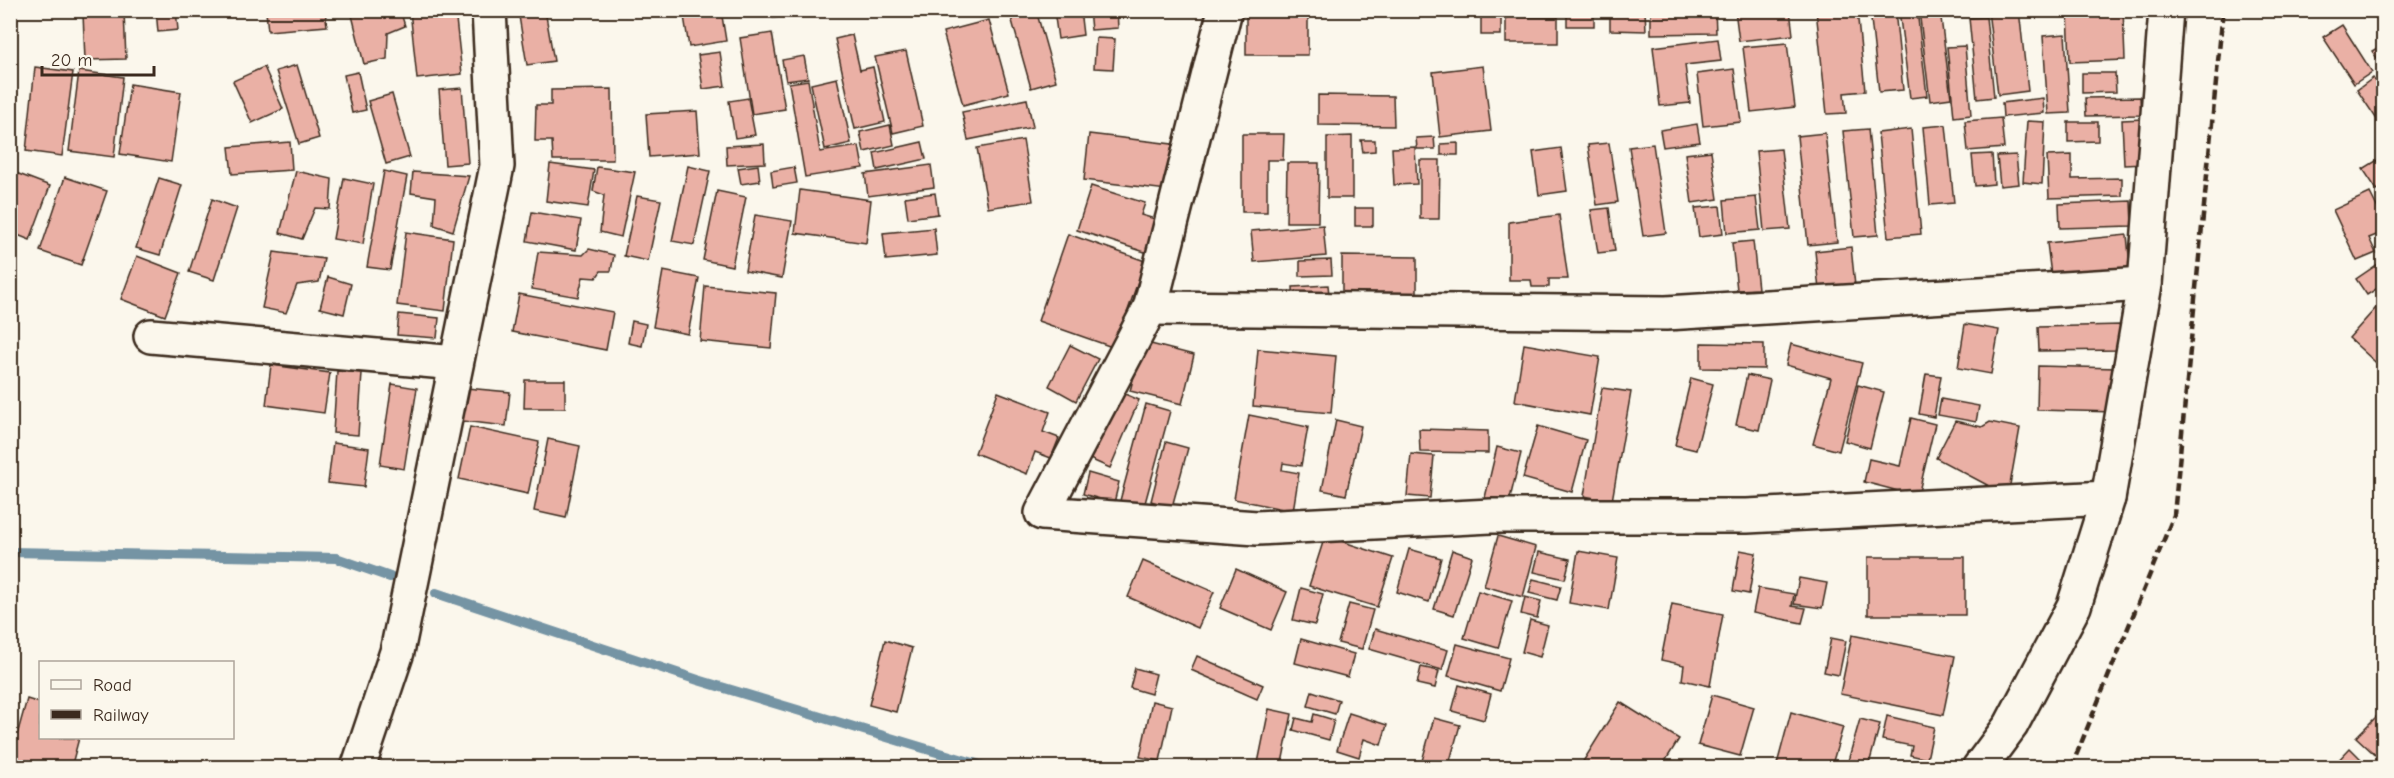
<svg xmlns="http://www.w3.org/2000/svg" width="2394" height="778" font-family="'Comic Neue',sans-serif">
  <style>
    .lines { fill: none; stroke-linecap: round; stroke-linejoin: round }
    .stream { stroke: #7594a4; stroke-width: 10 }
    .building { fill: #eab0a5; stroke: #3b2a1e; stroke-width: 1.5 }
    .minor-casing { stroke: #3b2a1e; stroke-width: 38 }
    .minor { stroke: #fbf7ec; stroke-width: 33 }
    .rail { stroke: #3b2a1e; stroke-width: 4.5; stroke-dasharray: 9 4.5; stroke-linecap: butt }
  </style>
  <rect width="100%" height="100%" fill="#fbf7ec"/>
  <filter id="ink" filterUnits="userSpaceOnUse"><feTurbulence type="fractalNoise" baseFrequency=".0167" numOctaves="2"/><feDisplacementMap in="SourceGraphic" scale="12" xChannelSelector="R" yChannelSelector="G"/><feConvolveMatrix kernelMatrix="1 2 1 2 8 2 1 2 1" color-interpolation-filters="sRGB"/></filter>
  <g filter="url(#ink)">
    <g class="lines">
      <g class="stream">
        <polyline points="10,552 336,558 390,577"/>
        <polyline points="436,593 698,680 990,768"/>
      </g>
    </g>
    <g class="building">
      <polygon points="156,10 176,10 178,30 158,32"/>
      <polygon points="286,10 325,10 327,26 268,31 266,12"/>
      <polygon points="400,10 405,26 388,33 387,59 364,64 351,11"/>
      <polygon points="410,10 455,10 462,74 417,79"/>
      <polygon points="518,10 545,10 554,61 527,65"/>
      <polygon points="683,10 721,10 726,41 689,47"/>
      <polygon points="772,10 827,10 827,11 773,18"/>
      <polygon points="1009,10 1036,10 1056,81 1031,88"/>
      <polygon points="1054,10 1080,10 1083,35 1058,39"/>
      <polygon points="1089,10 1117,10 1118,28 1091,30"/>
      <rect x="1246" y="10" width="62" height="45"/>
      <rect x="1567" y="10" width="27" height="16"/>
      <polygon points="1610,10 1645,10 1646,31 1610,30"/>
      <polygon points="1651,10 1715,10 1716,33 1651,34"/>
      <polygon points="1735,10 1790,10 1793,35 1739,41"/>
      <polygon points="1816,10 1857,10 1865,91 1844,93 1846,113 1827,114"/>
      <polygon points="1870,10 1895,10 1903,90 1879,92"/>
      <polygon points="1899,10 1917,10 1927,96 1910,98"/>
      <polygon points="1919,10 1940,10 1951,98 1930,101"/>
      <polygon points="1988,10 2019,10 2028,91 1998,95"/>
      <polygon points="2068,10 2123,10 2125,60 2070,62"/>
      <polygon points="124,12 126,59 85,60 83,14"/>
      <rect x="1481" y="17" width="20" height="18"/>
      <rect x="1506" y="17" width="52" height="26"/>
      <polygon points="1986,17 1994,97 1977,99 1969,18"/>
      <polygon points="989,20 1009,93 963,105 943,32"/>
      <polygon points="2342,25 2372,72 2354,84 2323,37"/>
      <polygon points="772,33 785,109 752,114 740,38"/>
      <polygon points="2065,34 2070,113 2048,114 2043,36"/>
      <polygon points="852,35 860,70 873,67 885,122 855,129 835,39"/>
      <polygon points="1096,38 1115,39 1113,69 1094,68"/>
      <polygon points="1718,39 1721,61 1685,65 1690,103 1660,106 1653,47"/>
      <polygon points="1787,43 1795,107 1751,112 1743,47"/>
      <polygon points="2384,44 2384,68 2372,51"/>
      <polygon points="1965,46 1971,115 1954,117 1947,47"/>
      <polygon points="906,51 923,126 893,133 875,57"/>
      <polygon points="720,52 725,86 703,89 698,55"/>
      <polygon points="804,56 808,78 786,81 782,60"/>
      <polygon points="297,65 319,138 299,144 276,71"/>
      <polygon points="1483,66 1491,131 1440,137 1433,72"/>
      <polygon points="35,67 73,72 62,156 26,151"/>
      <polygon points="264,67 283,109 252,123 233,81"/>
      <polygon points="1734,69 1741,122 1703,126 1697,74"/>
      <polygon points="79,71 123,77 114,157 69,151"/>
      <polygon points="358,72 366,110 352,113 344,75"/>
      <polygon points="2082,73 2115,73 2116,92 2082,93"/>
      <polygon points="837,78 851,143 825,149 811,84"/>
      <polygon points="2373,78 2384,94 2384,117 2378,121 2357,90"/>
      <polygon points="808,80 820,152 859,146 863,168 805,177 789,83"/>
      <polygon points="130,84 181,92 171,162 120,154"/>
      <polygon points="462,88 468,163 445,165 439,90"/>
      <polygon points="612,89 613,160 553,160 552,141 535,141 536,105 551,105 551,90"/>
      <polygon points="392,94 410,157 386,164 368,101"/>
      <polygon points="1318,95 1393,96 1394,126 1318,125"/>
      <polygon points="2140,97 2141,115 2086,116 2085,98"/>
      <polygon points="748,98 755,135 735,138 729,101"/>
      <polygon points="2043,98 2044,113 2003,117 2002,103"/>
      <polygon points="1027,99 1033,127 968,140 962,112"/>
      <polygon points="697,111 700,153 649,157 646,114"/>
      <polygon points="2001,118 2004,148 1968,151 1965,121"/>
      <polygon points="2144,119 2145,164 2124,165 2122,120"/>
      <polygon points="2027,121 2045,122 2042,184 2023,182"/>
      <polygon points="2068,122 2098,122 2098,141 2068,142"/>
      <polygon points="1697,124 1700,142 1663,147 1660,130"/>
      <polygon points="890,125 894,145 864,152 860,132"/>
      <polygon points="1946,125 1954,203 1930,205 1923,127"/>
      <polygon points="1868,129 1878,235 1854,237 1843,131"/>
      <polygon points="1911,129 1921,234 1888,237 1878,133"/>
      <polygon points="1825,133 1837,242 1808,245 1797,136"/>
      <polygon points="1089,134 1172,144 1167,190 1084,180"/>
      <polygon points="1242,134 1284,134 1283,160 1267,160 1267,212 1242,212"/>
      <polygon points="1352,136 1352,198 1327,198 1327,137"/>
      <polygon points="1434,137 1435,149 1417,149 1416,138"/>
      <polygon points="1023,140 1033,201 988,208 977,148"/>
      <polygon points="1361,140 1375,140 1375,151 1363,152"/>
      <polygon points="290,142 292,170 232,174 229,147"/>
      <polygon points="922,142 926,159 877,170 874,153"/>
      <polygon points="1458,143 1458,155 1441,155 1441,144"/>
      <polygon points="1609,143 1618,202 1597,205 1588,145"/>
      <polygon points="764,144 765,163 727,165 726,146"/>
      <polygon points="1653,144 1666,233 1643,236 1629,147"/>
      <polygon points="1415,147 1417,184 1394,185 1392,148"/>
      <polygon points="1561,148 1567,191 1539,195 1533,152"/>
      <polygon points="1781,149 1790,229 1764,231 1756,151"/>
      <polygon points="1711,151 1718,199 1692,203 1685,154"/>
      <polygon points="1992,154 1994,184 1975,186 1972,155"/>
      <polygon points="2016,155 2019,184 2000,186 1997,156"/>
      <polygon points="2072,155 2072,179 2122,178 2122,196 2049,198 2047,156"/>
      <polygon points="2384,156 2384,185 2377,190 2363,169"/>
      <polygon points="1420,160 1440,160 1439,219 1420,219"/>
      <polygon points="1287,163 1319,163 1318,222 1286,222"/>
      <polygon points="550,164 594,170 588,207 546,201"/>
      <polygon points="758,165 760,181 741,184 738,168"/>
      <polygon points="931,165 934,187 868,196 865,174"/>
      <polygon points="688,166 710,171 694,245 672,241"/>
      <polygon points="597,167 635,172 621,237 600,232 604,195 593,191"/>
      <polygon points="794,167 797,183 773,187 771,171"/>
      <polygon points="296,171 332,179 330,209 315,208 302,239 280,233"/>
      <polygon points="384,171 407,176 390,270 367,267"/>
      <polygon points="413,172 469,176 453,231 434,225 436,197 411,193"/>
      <polygon points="16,173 50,186 30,240 10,232 10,187"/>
      <polygon points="65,177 107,191 81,265 40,251"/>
      <polygon points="159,178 182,185 160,255 136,248"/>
      <polygon points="344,178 373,184 363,244 333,239"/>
      <polygon points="1091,186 1145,203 1141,215 1162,221 1151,254 1077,230"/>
      <polygon points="800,190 871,200 866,243 795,233"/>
      <polygon points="717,191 746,197 732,266 703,260"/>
      <polygon points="935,193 938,214 908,218 905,197"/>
      <polygon points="2370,193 2384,221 2384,232 2369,238 2376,253 2357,261 2333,210"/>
      <polygon points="637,196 661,200 648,261 624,256"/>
      <polygon points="1756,197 1760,230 1727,233 1724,200"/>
      <polygon points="212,199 237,208 214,280 189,272"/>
      <polygon points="2131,201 2132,226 2060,228 2059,204"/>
      <polygon points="1720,206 1723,234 1699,237 1695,208"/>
      <rect x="1355" y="208" width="18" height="18"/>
      <polygon points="1609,208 1615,251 1598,253 1591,210"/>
      <polygon points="532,212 581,220 576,250 527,241"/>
      <polygon points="755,215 792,221 782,278 745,271"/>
      <polygon points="1559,215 1568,279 1549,279 1549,287 1532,287 1531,280 1509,280 1509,222"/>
      <polygon points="1323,225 1326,256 1254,262 1251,231"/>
      <polygon points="934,228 937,255 886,260 883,233"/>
      <polygon points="406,232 453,239 445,311 397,305"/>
      <polygon points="1068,234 1145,261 1115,348 1038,321"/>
      <polygon points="2127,235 2130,267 2051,275 2047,243"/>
      <polygon points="1753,241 1758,289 1737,290 1732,243"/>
      <polygon points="1851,247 1855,286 1819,290 1815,251"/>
      <polygon points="589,249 614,255 611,271 601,271 596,278 583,277 578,297 532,289 538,252 583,255"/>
      <polygon points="274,252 324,259 319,282 297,285 286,313 262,308"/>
      <polygon points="137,256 181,273 165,316 121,299"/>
      <polygon points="1342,256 1417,257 1417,304 1342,303"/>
      <polygon points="1331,260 1332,275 1300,276 1300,261"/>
      <polygon points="2384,260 2384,284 2367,295 2356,279"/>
      <polygon points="663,271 699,278 688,334 653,327"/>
      <polygon points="328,277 351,284 344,314 320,308"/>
      <polygon points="1328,285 1330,304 1294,305 1293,287"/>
      <polygon points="705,286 776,293 771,348 700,341"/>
      <polygon points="519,294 613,312 606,350 512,332"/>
      <polygon points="2384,299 2384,370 2349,338"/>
      <polygon points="399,314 439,318 437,338 397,335"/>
      <polygon points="632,321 646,324 642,346 628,343"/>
      <polygon points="1965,324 1999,330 1991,374 1958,368"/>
      <polygon points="2121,325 2122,350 2039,351 2038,327"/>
      <polygon points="1143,342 1194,355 1182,404 1130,391"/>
      <polygon points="1701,343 1764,344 1764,369 1701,368"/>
      <polygon points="1524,344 1600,357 1590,415 1515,401"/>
      <polygon points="1791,344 1862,363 1839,451 1813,444 1831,378 1786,365"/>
      <polygon points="1070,345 1098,359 1076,401 1049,386"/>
      <polygon points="1258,349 1336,356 1331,413 1253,406"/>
      <polygon points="271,365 330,373 324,413 266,405"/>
      <polygon points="2038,366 2117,368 2116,412 2037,410"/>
      <polygon points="337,371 362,373 358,435 333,433"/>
      <polygon points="1926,374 1941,376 1934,417 1919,414"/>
      <polygon points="1747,375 1770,380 1759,430 1736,425"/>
      <polygon points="1691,378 1713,384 1696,450 1675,445"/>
      <polygon points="525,380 565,380 565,408 524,408"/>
      <polygon points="392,384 417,388 404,469 380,465"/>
      <polygon points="1858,385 1884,392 1870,448 1845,441"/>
      <polygon points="466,388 510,392 506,426 463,421"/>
      <polygon points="1602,388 1631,392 1612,501 1584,496"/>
      <polygon points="1113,389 1139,400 1110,468 1083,456"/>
      <polygon points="998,392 1050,412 1043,432 1059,438 1051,458 1035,452 1027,474 975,453"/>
      <polygon points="1941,399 1979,406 1976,422 1938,415"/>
      <polygon points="1146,404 1170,411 1142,514 1118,508"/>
      <polygon points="1249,415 1308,427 1301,466 1283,463 1282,470 1299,473 1293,511 1234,499"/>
      <polygon points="1911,418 1935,424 1918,496 1864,482 1869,459 1900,466"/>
      <polygon points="1336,420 1361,426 1346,495 1322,490"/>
      <polygon points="1955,421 1982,427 1990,422 2020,428 2008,496 1936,458"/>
      <polygon points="1538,426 1586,440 1572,492 1523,478"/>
      <polygon points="470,427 539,442 528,494 459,479"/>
      <polygon points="1419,429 1488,431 1488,453 1420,452"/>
      <polygon points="548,439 580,446 566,518 534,511"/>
      <polygon points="1166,442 1188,448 1172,507 1151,501"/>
      <polygon points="333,443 369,448 364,487 328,483"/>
      <polygon points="1497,447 1521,453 1507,511 1483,506"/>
      <polygon points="1411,454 1434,456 1430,498 1407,496"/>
      <polygon points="1088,473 1119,482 1114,503 1083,494"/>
      <polygon points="1325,536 1393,558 1377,607 1309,586"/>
      <polygon points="1498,536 1536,547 1523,597 1484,586"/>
      <polygon points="1409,549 1441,558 1429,602 1397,592"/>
      <polygon points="1452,550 1472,557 1454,615 1434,609"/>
      <polygon points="1740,550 1756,553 1749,594 1733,591"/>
      <polygon points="1578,551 1618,558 1609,610 1569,603"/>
      <polygon points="1539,552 1570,559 1565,579 1534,572"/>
      <rect x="1868" y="557" width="97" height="58"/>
      <polygon points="1143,561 1214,592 1198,628 1128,597"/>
      <polygon points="1236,569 1287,592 1271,630 1220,608"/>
      <polygon points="1799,578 1827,583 1822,608 1794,604"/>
      <polygon points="1533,579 1561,586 1557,600 1529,593"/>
      <polygon points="1301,588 1323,594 1315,625 1293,620"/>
      <polygon points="1758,588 1794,594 1792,606 1806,608 1802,623 1753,613"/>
      <polygon points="1478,591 1512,601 1498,648 1464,638"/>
      <polygon points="1525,597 1541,601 1537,618 1521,614"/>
      <polygon points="1349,604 1373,610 1362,649 1338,643"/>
      <polygon points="1672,604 1723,614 1710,686 1682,680 1684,665 1661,660"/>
      <polygon points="1530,620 1548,625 1540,657 1522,652"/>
      <polygon points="1375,629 1448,650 1442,670 1369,649"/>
      <polygon points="1852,635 1955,656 1943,715 1840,694"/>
      <polygon points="1831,638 1846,641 1839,675 1824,672"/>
      <polygon points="1301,639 1354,654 1348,677 1295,663"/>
      <polygon points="885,640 912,648 896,712 869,705"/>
      <polygon points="1457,644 1509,658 1500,691 1448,676"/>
      <polygon points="1197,656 1263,685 1257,699 1191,670"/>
      <polygon points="1421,667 1439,671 1435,688 1417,684"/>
      <polygon points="1135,668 1156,674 1151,694 1130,688"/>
      <polygon points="1459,685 1491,694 1484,720 1452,711"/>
      <polygon points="1312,691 1339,700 1335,714 1308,706"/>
      <polygon points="1712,695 1754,707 1740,756 1698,745"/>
      <polygon points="27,699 40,703 40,738 79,738 71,768 10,768 10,760"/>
      <polygon points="1152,701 1172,706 1160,761 1140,757"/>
      <polygon points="1620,702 1679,739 1661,768 1579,768"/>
      <polygon points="1269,709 1292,714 1281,768 1257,768"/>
      <polygon points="2384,709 2384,763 2356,737"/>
      <polygon points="1791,712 1843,727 1831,768 1776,768"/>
      <polygon points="1349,713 1387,725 1381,745 1364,739 1359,757 1337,750"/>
      <polygon points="1314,714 1334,720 1329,740 1293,730 1296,718 1312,722"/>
      <polygon points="1887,716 1934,727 1927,759 1910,755 1912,746 1882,740"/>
      <polygon points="1434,718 1460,725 1448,768 1420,768"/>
      <polygon points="1860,719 1880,724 1868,768 1846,768"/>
      <polygon points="2350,748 2367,765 2365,768 2331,768"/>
    </g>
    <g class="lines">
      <defs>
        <g id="minor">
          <polyline points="1225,10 1150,308 1042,513 1257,528 1491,516 1747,516 2108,498"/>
          <polyline points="1150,308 1666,313 2145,284"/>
          <polyline points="151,336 456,363"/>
          <polyline points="358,768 397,652 497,166 489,10"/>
          <polyline points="1979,768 2011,725 2074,606 2108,498 2145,284 2166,10"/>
        </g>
      </defs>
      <use href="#minor" class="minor-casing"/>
      <use href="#minor" class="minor"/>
      <polyline class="rail" points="2071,768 2174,515 2223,10"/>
    </g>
  </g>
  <rect width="2394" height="778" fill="none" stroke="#fbf7ec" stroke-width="36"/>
  <rect x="18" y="18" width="2358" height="742" fill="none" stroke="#3b2a1e" stroke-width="2" filter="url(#ink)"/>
  <rect x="39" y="661" width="195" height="78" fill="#fbf7ec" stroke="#aea59a" stroke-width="1.5"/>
  <rect x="51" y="680" width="30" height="9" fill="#fbf7ec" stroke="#aea59a" stroke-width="1.5"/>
  <text x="93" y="691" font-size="18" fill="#3b2a1e">Road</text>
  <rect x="51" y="710" width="30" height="9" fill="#3b2a1e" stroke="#aea59a" stroke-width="1.5"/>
  <text x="93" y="721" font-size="18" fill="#3b2a1e">Railway</text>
  <path d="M42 66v9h112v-9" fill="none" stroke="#3b2a1e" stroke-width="3"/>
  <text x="51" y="66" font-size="18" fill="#3b2a1e" stroke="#fbf7ec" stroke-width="4.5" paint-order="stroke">20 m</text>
</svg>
